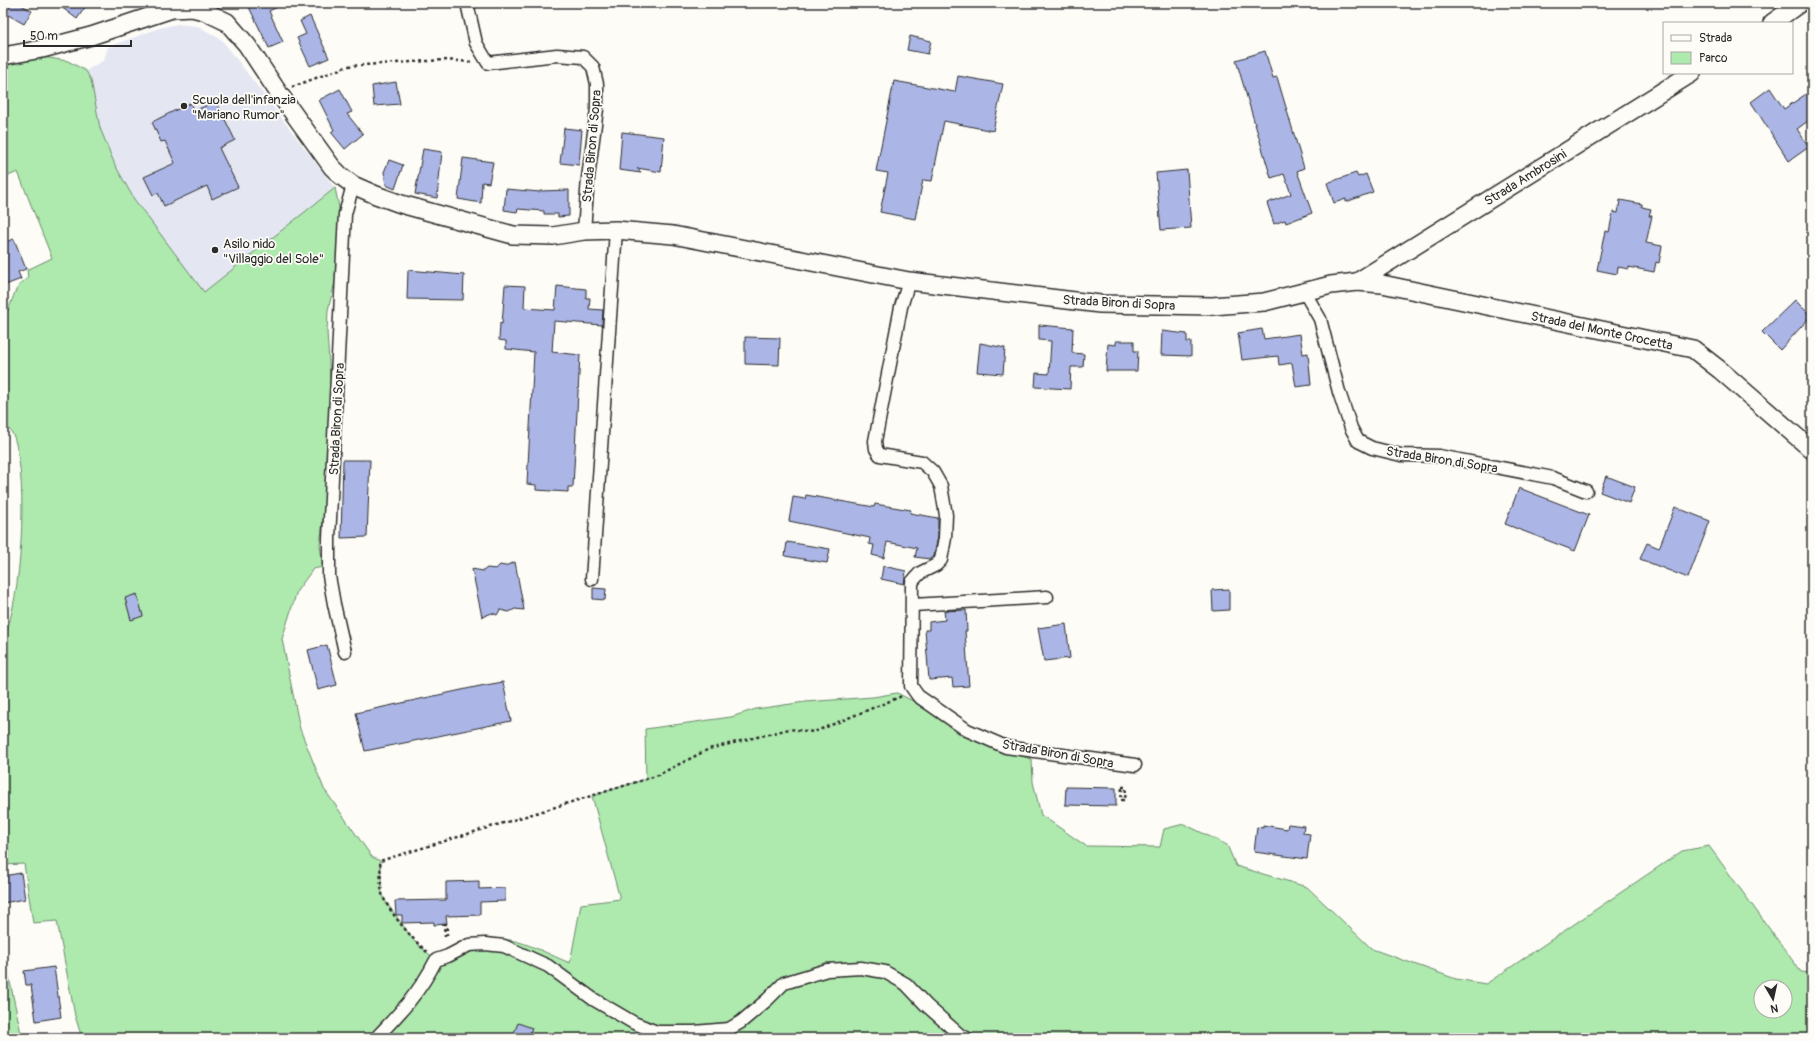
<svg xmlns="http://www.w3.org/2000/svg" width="1815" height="1041" font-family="Pangolin,sans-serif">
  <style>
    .built { fill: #e4e7f2 }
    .green { fill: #aee9ae; stroke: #6c8a6c; fill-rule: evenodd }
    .building { fill: #abb6e6; stroke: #2b2b2b }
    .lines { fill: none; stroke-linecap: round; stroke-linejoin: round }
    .street-casing { stroke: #2b2b2b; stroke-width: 15 }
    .secondary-casing { stroke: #2b2b2b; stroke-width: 20 }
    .path { stroke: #2b2b2b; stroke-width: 2.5; stroke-dasharray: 3 3; stroke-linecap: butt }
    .street { stroke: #fdfcf7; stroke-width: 12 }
    .secondary { stroke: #fdfcf7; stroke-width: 17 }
    .poi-dot { fill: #2b2b2b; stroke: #fdfcf7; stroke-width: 1.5 }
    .labels { text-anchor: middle; stroke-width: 3.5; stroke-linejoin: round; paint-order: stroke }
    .poi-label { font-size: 13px; fill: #2b2b2b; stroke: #fdfcf7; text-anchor: start }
    .street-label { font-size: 13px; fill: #2b2b2b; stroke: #fdfcf7 }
  </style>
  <rect width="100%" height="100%" fill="#fdfcf7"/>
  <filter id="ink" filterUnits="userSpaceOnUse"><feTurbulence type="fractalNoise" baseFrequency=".025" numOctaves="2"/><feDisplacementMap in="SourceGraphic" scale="8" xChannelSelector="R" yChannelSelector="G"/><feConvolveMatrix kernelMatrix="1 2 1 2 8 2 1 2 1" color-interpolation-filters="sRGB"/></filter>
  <g filter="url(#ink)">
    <polygon class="built" points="177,24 198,26 222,40 335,188 204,293 134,199 115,165 100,128 91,80 86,71 104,60 108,47 159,28"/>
    <g class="green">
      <path d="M36,56l32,5 18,10 5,9 9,48 15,37 19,34 70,93 131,-104 5,24 -1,54 -11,44 -1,21 4,63 -3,88 -8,63 3,22 -10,2 -16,22 -15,48 18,90 24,60 48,68 8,4 2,32 4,9 29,40 21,18c17,-6 57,-23 74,-20 19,3 42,16 60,23l11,-59 39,-5 -28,-103 54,-17 -1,-50 86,-12 25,-8 49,-7 68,-5 24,-4 16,8 53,35 33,14 33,9 1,23 8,33 45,31 74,1 4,-18 20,-5 43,21 9,21 71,21 65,62 84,30 30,5 196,-133 27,-5 92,126 11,1v65h-1730l-7,-22 -18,-95 -24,2 -9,-59 -21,1v-224c19,-43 25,-156 12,-201 -2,-7 -7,-13 -12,-17v-104c11,-15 8,-31 25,-41l-1,-8 25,-12 -34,-86 -15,6v-120zM1761,987h24v24h-24z"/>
      <polygon points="3,949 22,1038 3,1038"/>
    </g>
    <g class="building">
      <polygon points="3,3 18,3 32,11 24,24 3,12"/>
      <polygon points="56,3 88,3 77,19"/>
      <polygon points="247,3 286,3 269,11 283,42 269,48"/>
      <polygon points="310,16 329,58 310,66 297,38 306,34 300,21"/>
      <polygon points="910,36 931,41 928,54 907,50"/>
      <polygon points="1265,51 1273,78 1277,77 1304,168 1297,171 1312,213 1286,223 1285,220 1274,224 1267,203 1291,194 1284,174 1271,178 1236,60"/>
      <polygon points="958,76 1003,84 993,131 944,121 932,181 923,180 915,219 880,212 888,173 876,171 894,81 955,92"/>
      <polygon points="396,82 400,104 374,106 372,86"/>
      <polygon points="1770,88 1784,109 1812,90 1812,118 1797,129 1809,147 1789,161 1751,102"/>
      <polygon points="340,89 352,112 347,114 363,134 345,149 331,132 334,130 319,100"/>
      <polygon points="216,101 235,140 219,148 238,187 212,199 207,186 164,206 158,193 153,195 144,177 175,163 165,141 161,142 152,122 190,103 194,111"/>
      <polygon points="564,128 582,130 579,165 560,163"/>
      <polygon points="622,132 664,137 661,172 637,168 641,173 619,170"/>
      <polygon points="423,149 442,152 437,198 415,194"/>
      <polygon points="463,158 493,162 489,183 482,182 481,203 458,199"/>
      <polygon points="389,160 403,165 395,189 386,185 384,172"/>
      <polygon points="1187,170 1191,228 1161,230 1156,173"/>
      <polygon points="1356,173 1358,177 1366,174 1373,192 1346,202 1346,199 1334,203 1327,183"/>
      <polygon points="506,189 540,192 540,191 569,190 569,216 558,217 558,214 544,214 544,211 518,209 517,212 504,210"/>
      <polygon points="1620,200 1642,204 1642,207 1651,209 1649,216 1652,216 1646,243 1662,246 1659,263 1656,262 1654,272 1629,267 1629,269 1618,267 1617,274 1597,270 1605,231 1609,232 1613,212 1618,213"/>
      <polygon points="14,239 26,269 18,272 21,279 3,286 3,243"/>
      <polygon points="408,270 464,275 463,300 407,299"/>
      <polygon points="505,285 525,286 524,308 555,310 557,286 586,289 586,298 590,298 589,309 603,310 602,325 554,321 552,352 580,355 573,487 568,487 568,492 536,490 536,485 527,484 534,352 506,349 506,341 499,340 500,323 502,324"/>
      <polygon points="1795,300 1811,316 1780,350 1762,332"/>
      <polygon points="1039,325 1073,328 1072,353 1084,354 1083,367 1071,367 1070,389 1035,387 1036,373 1049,374 1051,341 1039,340"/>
      <polygon points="1262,329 1264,339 1300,334 1303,354 1308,353 1311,385 1296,387 1292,363 1279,365 1278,356 1242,360 1238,333"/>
      <polygon points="1162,331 1187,334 1187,342 1191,342 1191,356 1161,355"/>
      <polygon points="745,337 780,338 779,365 745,364"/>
      <polygon points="1116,341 1134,341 1134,351 1138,351 1137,371 1106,371 1108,344 1116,345"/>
      <polygon points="980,343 1005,348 1003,374 977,372"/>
      <polygon points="343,460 370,460 367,537 341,538"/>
      <polygon points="1606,476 1635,487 1629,503 1600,492"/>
      <polygon points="1519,488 1589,515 1575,551 1505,524"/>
      <polygon points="806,495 874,507 875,504 911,510 910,513 938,518 938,537 934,556 930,559 915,557 917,548 887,542 884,558 872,555 874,545 869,544 870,538 789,521 793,497 805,499"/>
      <polygon points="1675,507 1710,521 1688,578 1640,559 1647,543 1659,548"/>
      <polygon points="787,542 830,549 827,563 785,556"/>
      <polygon points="515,562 524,610 515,609 509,612 500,610 497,615 492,613 482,617 472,569 483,571 487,568 496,569 500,565 505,566"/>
      <polygon points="883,566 906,571 904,584 881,579"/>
      <polygon points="593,588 606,589 605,600 593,599"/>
      <polygon points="1229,589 1229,610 1213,611 1212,590"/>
      <polygon points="137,594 143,616 131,620 125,598"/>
      <polygon points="966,610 967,631 965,631 969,686 953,687 952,678 929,680 925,630 929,630 929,622 945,620 944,611"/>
      <polygon points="1066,624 1070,658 1044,661 1038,628"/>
      <polygon points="327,645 337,685 318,690 308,650"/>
      <polygon points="503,682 511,721 365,751 356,713 480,686"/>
      <polygon points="1066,787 1116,788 1116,806 1065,805"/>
      <polygon points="1288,824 1304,826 1303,833 1310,834 1307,859 1254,852 1257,827 1263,828 1263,825 1287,829"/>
      <polygon points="21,873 25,899 3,903 3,876"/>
      <polygon points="479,881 479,889 505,888 505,901 480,902 480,915 446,916 447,924 434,925 434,922 402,923 402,915 396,915 395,901 446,900 446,882"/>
      <polygon points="54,967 61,1017 36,1021 31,985 26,985 24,971"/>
      <polygon points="518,1023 532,1028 528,1038 512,1038"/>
    </g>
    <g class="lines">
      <defs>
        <g id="street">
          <polyline points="467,3 476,43 488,63 557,55 583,57 593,67 597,84 597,109 588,178 584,231"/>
          <polyline points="909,281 901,307 875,441 876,449 880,455 922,462 933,472 941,486 946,515 945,538 941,560 936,565 920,573 912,582 911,686 918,696 967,730 1006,747 1135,765"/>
          <polyline points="1305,293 1320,319 1339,392 1351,428 1358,441 1372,448 1401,455 1439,456 1553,478 1586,491"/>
          <polyline points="592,579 616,230"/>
          <polyline points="913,605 1047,597"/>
          <polyline points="345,652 334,604 329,576 329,539 345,214 353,185"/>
          <path d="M376,1038c24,-25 44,-46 60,-78l12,-4 21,-11 16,-1 19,2 44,20 45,33 41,24 23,9h37l35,-3 12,-7 26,-22 17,-17 43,-13 34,-2 24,4 21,12 20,21 35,31 6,2"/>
        </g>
        <g id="secondary">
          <polyline points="1772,23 1800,3"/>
          <polyline points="3,56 42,49 91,36 172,9 192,8 204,11 227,22 247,45 278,92 332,167 341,176 353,185 376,195 401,204 513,235 553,236 584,231 616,230 673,235 909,281 1100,304 1212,306 1264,302 1331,285 1357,282 1382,284 1693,349 1720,370 1812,450"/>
          <polyline points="1357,282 1692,73"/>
        </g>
      </defs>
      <use href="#street" class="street-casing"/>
      <use href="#secondary" class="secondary-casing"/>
      <g class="path">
        <polyline points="292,87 348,66 444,60 473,62"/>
        <polygon points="1122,787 1126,787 1125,800 1121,800"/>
        <polygon points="444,924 447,924 447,937 445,937"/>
        <path d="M427,952c-12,-10 -42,-44 -45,-59 -2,-10 -1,-22 -2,-32l276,-85 53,-27 80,-20 25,3 88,-36"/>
      </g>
      <use href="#street" class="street"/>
      <use href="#secondary" class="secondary"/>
    </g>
  </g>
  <g class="poi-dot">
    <circle cx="184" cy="106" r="4"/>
    <circle cx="215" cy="250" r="4"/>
  </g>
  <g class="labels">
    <g class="poi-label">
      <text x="192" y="104">Scuola dell'infanzia<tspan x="192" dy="15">"Mariano Rumor"</tspan></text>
      <text x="223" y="248">Asilo nido<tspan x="223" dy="15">"Villaggio del Sole"</tspan></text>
    </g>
    <g class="street-label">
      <text transform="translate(591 146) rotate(-85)" y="5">Strada Biron di Sopra</text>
      <text transform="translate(1525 177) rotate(-32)" y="5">Strada Ambrosini</text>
      <text transform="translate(1119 302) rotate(3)" y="5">Strada Biron di Sopra</text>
      <text transform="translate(1602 330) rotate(12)" y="5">Strada del Monte Crocetta</text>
      <text transform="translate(336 419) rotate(-87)" y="5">Strada Biron di Sopra</text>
      <text transform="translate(1442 459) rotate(9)" y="5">Strada Biron di Sopra</text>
      <text transform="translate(1058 753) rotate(10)" y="5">Strada Biron di Sopra</text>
    </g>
  </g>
  <rect width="1815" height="1041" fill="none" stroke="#fdfcf7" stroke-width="16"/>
  <rect x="8" y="8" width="1799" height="1025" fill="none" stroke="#2b2b2b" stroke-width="1.5" filter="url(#ink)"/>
  <rect x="1663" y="22" width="130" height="52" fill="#fdfcf7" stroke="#a9a8a5"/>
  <rect x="1671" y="35" width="20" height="6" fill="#fdfcf7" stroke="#a9a8a5"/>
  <text x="1699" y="42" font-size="12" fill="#2b2b2b">Strada</text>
  <rect x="1671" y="52" width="20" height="12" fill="#aee9ae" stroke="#a9a8a5"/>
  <text x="1699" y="62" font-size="12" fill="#2b2b2b">Parco</text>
  <g transform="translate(1773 999) rotate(171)"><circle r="19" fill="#fdfcf7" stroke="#a9a8a5"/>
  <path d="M0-3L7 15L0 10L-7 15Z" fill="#2b2b2b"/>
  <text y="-6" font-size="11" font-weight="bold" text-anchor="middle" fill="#2b2b2b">N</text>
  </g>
  <path d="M24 40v6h107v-6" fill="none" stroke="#2b2b2b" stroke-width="2"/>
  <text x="30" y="40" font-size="12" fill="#2b2b2b" stroke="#fdfcf7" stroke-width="3" paint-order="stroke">50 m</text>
</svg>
